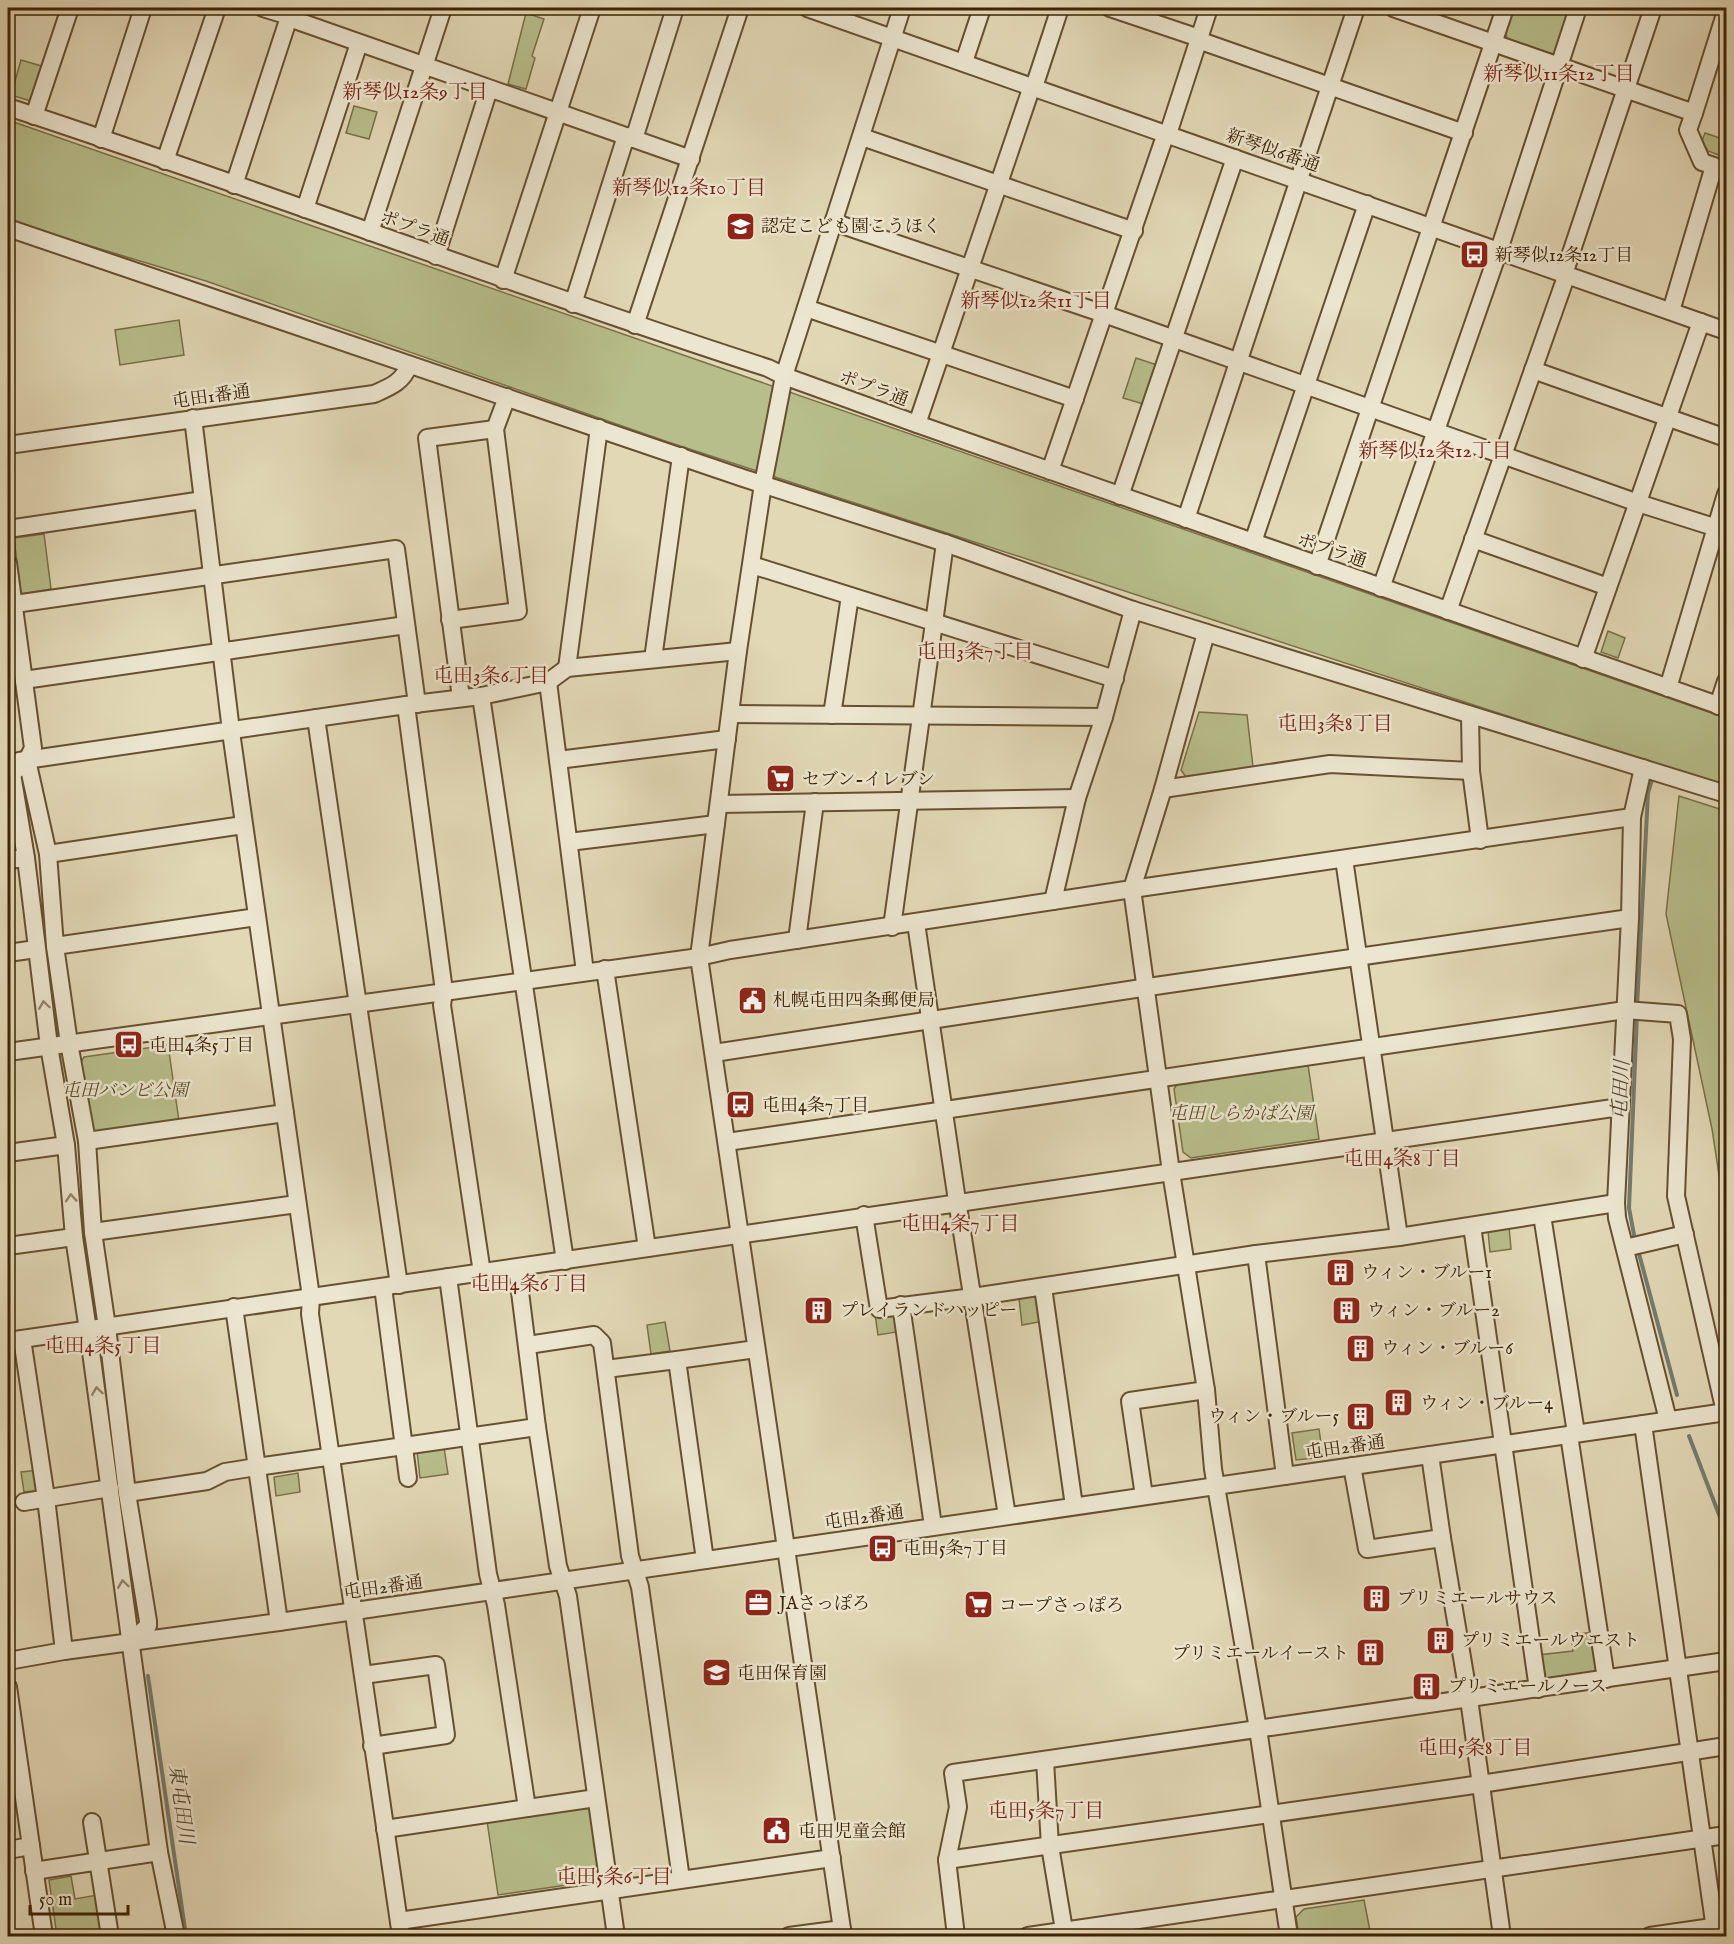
<svg xmlns="http://www.w3.org/2000/svg" width="1734" height="1944" font-family="'IM FELL English','Noto Serif JP',serif">
  <style>
    .green { fill: #b7be8b; stroke: #7a7048; stroke-width: 1.5 }
    .lines { fill: none; stroke-linecap: round; stroke-linejoin: round }
    .stream { stroke: #747c6f; stroke-width: 4 }
    .minor-casing { stroke: #675030; stroke-width: 20 }
    .minor { stroke: #ece6d0; stroke-width: 16 }
    .oneway { stroke: #95846a }
    .labels { text-anchor: middle; stroke-width: 5; stroke-linejoin: round; paint-order: stroke }
    .street-label { font-size: 18px; fill: #3e2304; stroke: #ece6d0 }
    .poi-label { font-size: 18px; fill: #3e2304; stroke: #ece6d0; text-anchor: start }
    .park-label { font-size: 18px; font-style: italic; fill: #5c4a26; stroke: #ece6d0 }
    .neighbourhood-label { font-size: 20px; fill: #7a1f14; stroke: #ece6d0 }
    .water-label { font-size: 20px; font-style: italic; fill: #544831; stroke: #ece6d0 }
  </style>
  <rect width="100%" height="100%" fill="#e2d8b6"/>
  <filter id="stains"><feTurbulence type="fractalNoise" baseFrequency=".00333" numOctaves="4"/><feColorMatrix values="0 0 0 0 .2 0 0 0 0 .09 0 0 0 0 .02 0 0 0 .5 -.17"/></filter>
  <radialGradient id="worn" r=".72"><stop offset=".6" stop-color="#630" stop-opacity="0"/><stop offset="1" stop-color="#630" stop-opacity=".3"/></radialGradient>
  <g class="green">
    <polygon points="1513,8 1556,8 1569,12 1556,53 1549,55 1508,41 1505,32"/>
    <polygon points="526,13 544,19 532,56 535,58 526,89 508,84"/>
    <polygon points="21,60 45,67 34,102 11,95"/>
    <polygon points="354,106 377,112 369,139 346,133"/>
    <polygon points="8,120 1726,718 1726,785 1719,785 668,442 206,281 8,221"/>
    <polygon points="1705,133 1726,140 1721,156 1708,151 1702,141"/>
    <polygon points="179,320 184,355 120,365 115,330"/>
    <polygon points="1136,358 1160,366 1147,405 1123,398"/>
    <polygon points="44,534 51,589 21,594 14,538"/>
    <polygon points="1608,631 1625,638 1618,658 1601,652"/>
    <polygon points="1199,712 1247,715 1253,767 1186,777 1181,770"/>
    <polygon points="1679,796 1726,811 1726,1221 1712,1129 1666,914"/>
    <polygon points="168,1045 179,1121 95,1133 91,1129 81,1062 84,1057"/>
    <polygon points="1308,1065 1319,1139 1191,1158 1183,1152 1174,1089 1177,1084"/>
    <polygon points="1509,1227 1511,1249 1490,1252 1488,1231"/>
    <polygon points="1041,1295 1044,1321 1022,1325 1019,1298"/>
    <polygon points="900,1310 903,1331 878,1335 875,1314"/>
    <polygon points="665,1322 670,1351 651,1354 647,1325"/>
    <polygon points="1319,1429 1323,1457 1296,1460 1292,1433"/>
    <polygon points="444,1447 448,1474 420,1478 417,1451"/>
    <polygon points="39,1470 42,1490 24,1492 21,1472"/>
    <polygon points="298,1473 300,1492 276,1496 274,1477"/>
    <polygon points="1594,1632 1599,1679 1542,1685 1538,1655 1573,1651 1571,1635"/>
    <polygon points="585,1807 590,1810 599,1876 595,1881 498,1895 487,1821"/>
    <polygon points="71,1876 75,1899 97,1895 104,1936 57,1936 49,1880"/>
    <polygon points="1364,1900 1371,1936 1299,1936 1296,1917 1304,1909"/>
  </g>
  <g class="lines">
    <g class="stream">
      <polyline points="1637,1007 1648,793 1652,780"/>
      <polyline points="1635,1240 1629,1208 1637,1014"/>
      <polyline points="1638,1250 1677,1395"/>
      <polyline points="1689,1436 1726,1533"/>
      <polyline points="148,1676 186,1936"/>
    </g>
    <defs>
      <g id="minor">
        <polyline points="263,8 289,16"/>
        <polyline points="807,8 1726,331"/>
        <polyline points="1110,8 1199,38"/>
        <polyline points="1393,8 1694,113 1726,11"/>
        <polyline points="289,18 691,159"/>
        <polyline points="1198,40 1464,133"/>
        <polyline points="964,62 982,8"/>
        <polyline points="1034,87 1060,8"/>
        <path d="M8,107c254,83 505,179 760,261l16,8 133,48 809,284"/>
        <polyline points="34,116 70,8"/>
        <polyline points="1168,134 1209,8"/>
        <polyline points="862,137 1134,231"/>
        <polyline points="101,139 143,8"/>
        <polyline points="634,139 675,8"/>
        <polyline points="165,161 217,8"/>
        <polyline points="234,185 292,8"/>
        <polyline points="305,209 359,43"/>
        <polyline points="833,222 1104,314 1638,503 1717,528 1726,528"/>
        <polyline points="8,228 743,478 945,543 1133,610 1726,794"/>
        <polyline points="370,232 443,8"/>
        <polyline points="436,256 489,89"/>
        <polyline points="1564,274 1653,8"/>
        <polyline points="503,280 592,8"/>
        <polyline points="573,304 626,136"/>
        <polyline points="806,308 1075,399"/>
        <polyline points="1671,311 1714,166 1702,162 1688,130 1694,113"/>
        <polyline points="635,325 740,8"/>
        <polyline points="1533,370 1726,438"/>
        <polyline points="193,418 232,739 311,1297 310,1314 401,1936"/>
        <polyline points="917,424 1032,86"/>
        <path d="M8,445l366,-51c16,-7 29,-12 35,-29"/>
        <polyline points="1050,471 1166,133"/>
        <polyline points="1120,496 1235,158"/>
        <polyline points="1186,519 1356,8"/>
        <polyline points="8,529 203,500"/>
        <polyline points="1473,539 1608,587"/>
        <polyline points="1253,542 1367,204"/>
        <polyline points="8,563 33,748 27,760"/>
        <polyline points="752,565 1115,679"/>
        <polyline points="1317,566 1505,8"/>
        <polyline points="1381,588 1499,250 1578,8"/>
        <polyline points="8,605 396,549 417,704"/>
        <polyline points="1448,611 1567,274"/>
        <polyline points="450,620 518,611 495,429 507,397"/>
        <polyline points="1206,633 1163,789 1132,889 1171,1172 1206,1390 1213,1469 1258,1729 1289,1936"/>
        <polyline points="653,659 681,456"/>
        <polyline points="1583,659 1701,322"/>
        <polyline points="567,668 599,428"/>
        <polyline points="24,680 406,625"/>
        <polyline points="548,682 585,972"/>
        <polyline points="1668,688 1726,494"/>
        <polyline points="481,696 565,1261"/>
        <polyline points="461,698 427,438 495,429"/>
        <polyline points="406,705 444,991 442,1005 482,1273"/>
        <polyline points="1718,706 1726,681"/>
        <polyline points="731,714 1104,717"/>
        <polyline points="832,715 850,596"/>
        <polyline points="1470,715 1471,771 1480,840"/>
        <polyline points="316,718 399,1285"/>
        <polyline points="558,760 727,739"/>
        <polyline points="19,761 406,705 481,696 548,682 567,668 738,651"/>
        <polyline points="1643,768 1632,817 1630,918 1616,1203 1617,1218 1668,1420"/>
        <polyline points="1163,789 1330,764 1471,771"/>
        <polyline points="720,804 1077,798"/>
        <polyline points="569,842 716,824"/>
        <polyline points="48,854 243,825"/>
        <polyline points="1344,859 1399,1237"/>
        <polyline points="8,860 26,858"/>
        <polyline points="1053,901 1077,798 1104,717 1133,610"/>
        <polyline points="916,923 956,1194 1007,1516"/>
        <polyline points="892,927 945,543"/>
        <polyline points="797,940 815,802"/>
        <polyline points="55,946 257,917"/>
        <polyline points="8,953 36,949"/>
        <polyline points="605,969 647,1248"/>
        <polyline points="8,1052 699,957 730,950 1132,889 1632,817"/>
        <polyline points="714,1053 1155,986 1630,918"/>
        <polyline points="87,1141 285,1113"/>
        <polyline points="727,1142 1625,1010 1678,1014 1682,1039 1676,1196 1725,1412"/>
        <polyline points="8,1153 66,1145"/>
        <polyline points="864,1215 879,1309 973,1297 1256,1254 1399,1237 1616,1203"/>
        <polyline points="1542,1215 1576,1433"/>
        <polyline points="1472,1226 1538,1689"/>
        <polyline points="93,1232 297,1204"/>
        <polyline points="8,1246 74,1237"/>
        <polyline points="1625,1248 1685,1234"/>
        <polyline points="1256,1254 1285,1476"/>
        <polyline points="517,1268 537,1427 558,1566 568,1596 616,1936"/>
        <polyline points="448,1277 488,1574 496,1605 527,1808"/>
        <polyline points="383,1287 408,1478"/>
        <polyline points="1043,1287 1074,1506"/>
        <polyline points="901,1305 933,1526"/>
        <polyline points="234,1307 279,1622"/>
        <polyline points="22,1339 46,1498 64,1651"/>
        <polyline points="8,1341 1620,1107"/>
        <polyline points="528,1345 594,1335 602,1343 630,1556 640,1587 681,1879"/>
        <polyline points="606,1369 677,1360"/>
        <polyline points="1643,1424 1716,1936"/>
        <polyline points="1569,1435 1606,1679"/>
        <polyline points="1430,1455 1442,1538 1469,1699 1502,1936"/>
        <polyline points="1352,1466 1367,1549 1442,1538"/>
        <polyline points="127,1493 207,1481 225,1472 250,1468 537,1427"/>
        <polyline points="1144,1496 1130,1401 1206,1390"/>
        <polyline points="24,1502 110,1488"/>
        <polyline points="705,1560 677,1360 756,1349"/>
        <polyline points="130,1642 148,1626 148,1621 127,1493 107,1327 93,1232 87,1141 69,1043 55,946 48,854 27,760 12,774 26,858 49,1046 66,1145 74,1237 89,1337 159,1852 176,1936"/>
        <polyline points="8,1661 64,1651 279,1622 1726,1412"/>
        <polyline points="363,1675 436,1665 446,1735 372,1746"/>
        <polyline points="8,1687 44,1936"/>
        <polyline points="1045,1760 1050,1846 1065,1936"/>
        <polyline points="92,1822 110,1936"/>
        <polyline points="385,1829 596,1798"/>
        <polyline points="8,1850 31,1846"/>
        <polyline points="947,1860 1481,1784 1726,1746"/>
        <polyline points="34,1871 159,1852"/>
        <polyline points="399,1921 832,1858"/>
        <polyline points="789,1936 842,1929"/>
        <polyline points="843,1936 699,957 738,651 763,484 784,376 902,8"/>
        <polyline points="956,1936 947,1860 958,1807 953,1773 1726,1661"/>
        <polyline points="1028,1936 1726,1835"/>
        <polyline points="1650,1936 1726,1925"/>
      </g>
    </defs>
    <use href="#minor" class="minor-casing"/>
    <use href="#minor" class="minor"/>
  </g>
  <defs><path id="oneway-chevron" d="M-2-3.5L2.5 0L-2 3.5" fill="none" stroke-width="1.6" stroke-linecap="round" stroke-linejoin="round" transform="scale(1.5)"/></defs>
  <g class="oneway">
    <use href="#oneway-chevron" transform="translate(44 1005) rotate(-98)"/>
    <use href="#oneway-chevron" transform="translate(71 1198) rotate(-94)"/>
    <use href="#oneway-chevron" transform="translate(97 1391) rotate(-98)"/>
    <use href="#oneway-chevron" transform="translate(123 1584) rotate(-98)"/>
  </g>
  <defs>
    <symbol id="school-square" viewBox="-11 -11 22 22"><rect x="-9" y="-9" width="18" height="18" rx="4" fill="#8f2418" stroke="#ece6d0"/><path d="M0-5L7-2L0 1L-7-2ZM-4 1L0 2.5L4 1V4Q0 6-4 4Z" fill="#fff"/></symbol>
    <symbol id="bus-square" viewBox="-11 -11 22 22"><rect x="-9" y="-9" width="18" height="18" rx="4" fill="#8f2418" stroke="#ece6d0"/><path d="M-5-6H5V4H4V6H2V4H-2V6H-4V4H-5ZM-3.5-4V0h7V-4ZM-3.5 1.2v1.5H-2V1.2ZM2 1.2v1.5H3.5V1.2Z" fill="#fff"/></symbol>
    <symbol id="supermarket-square" viewBox="-11 -11 22 22"><rect x="-9" y="-9" width="18" height="18" rx="4" fill="#8f2418" stroke="#ece6d0"/><path d="M-6-5.5h2.5l.6 2H6L4.5 2H-2.5L-4.4-4H-6ZM-1.5 3.2a1.3 1.3 0 1 0 .1 0ZM3 3.2a1.3 1.3 0 1 0 .1 0Z" fill="#fff"/></symbol>
    <symbol id="civic-square" viewBox="-11 -11 22 22"><rect x="-9" y="-9" width="18" height="18" rx="4" fill="#8f2418" stroke="#ece6d0"/><path d="M-.6-6.5H3V-4.5H.6V-3L4-1V1h2V6H-6V1h2V-1L-.6-3ZM-1.2 2.5V6h2.4V2.5Z" fill="#fff"/></symbol>
    <symbol id="building-square" viewBox="-11 -11 22 22"><rect x="-9" y="-9" width="18" height="18" rx="4" fill="#8f2418" stroke="#ece6d0"/><path d="M-4-6H4V6H1V3H-1V6H-4ZM-2.5-4.3h1.7v1.8h-1.7ZM.8-4.3h1.7v1.8H.8ZM-2.5-1h1.7V.8h-1.7ZM.8-1h1.7V.8H.8Z" fill="#fff"/></symbol>
    <symbol id="office-square" viewBox="-11 -11 22 22"><rect x="-9" y="-9" width="18" height="18" rx="4" fill="#8f2418" stroke="#ece6d0"/><path d="M-6-3h4V-5.5h4V-3h4V5H-6ZM-1-4.5V-3h2v-1.5ZM-6 0V1H6V0Z" fill="#fff"/></symbol>
  </defs>
  <g fill-rule="evenodd">
    <use href="#school-square" x="724" y="210" width="33" height="33"/>
    <use href="#bus-square" x="1458" y="238" width="33" height="33"/>
    <use href="#supermarket-square" x="764" y="762" width="33" height="33"/>
    <use href="#civic-square" x="736" y="984" width="33" height="33"/>
    <use href="#bus-square" x="112" y="1028" width="33" height="33"/>
    <use href="#bus-square" x="724" y="1088" width="33" height="33"/>
    <use href="#building-square" x="1324" y="1256" width="33" height="33"/>
    <use href="#building-square" x="802" y="1294" width="33" height="33"/>
    <use href="#building-square" x="1330" y="1294" width="33" height="33"/>
    <use href="#building-square" x="1344" y="1332" width="33" height="33"/>
    <use href="#building-square" x="1382" y="1386" width="33" height="33"/>
    <use href="#building-square" x="1344" y="1400" width="33" height="33"/>
    <use href="#bus-square" x="866" y="1532" width="33" height="33"/>
    <use href="#building-square" x="1360" y="1582" width="33" height="33"/>
    <use href="#office-square" x="742" y="1586" width="33" height="33"/>
    <use href="#supermarket-square" x="962" y="1588" width="33" height="33"/>
    <use href="#building-square" x="1424" y="1624" width="33" height="33"/>
    <use href="#building-square" x="1354" y="1636" width="33" height="33"/>
    <use href="#school-square" x="700" y="1656" width="33" height="33"/>
    <use href="#building-square" x="1410" y="1670" width="33" height="33"/>
    <use href="#civic-square" x="760" y="1814" width="33" height="33"/>
  </g>
  <g class="labels">
    <g class="street-label">
      <text transform="translate(1273 150) rotate(19)" y="6">新琴似6番通</text>
      <text transform="translate(415 228) rotate(20)" y="6">ポプラ通</text>
      <text transform="translate(874 388) rotate(20)" y="6">ポプラ通</text>
      <text transform="translate(211 396) rotate(-8)" y="6">屯田1番通</text>
      <text transform="translate(1332 550) rotate(19)" y="6">ポプラ通</text>
      <text transform="translate(1345 1447) rotate(-8)" y="6">屯田2番通</text>
      <text transform="translate(864 1517) rotate(-8)" y="6">屯田2番通</text>
      <text transform="translate(383 1587) rotate(-8)" y="6">屯田2番通</text>
    </g>
    <g class="poi-label">
      <text x="761" y="232">認定こども園こうほく</text>
      <text x="1495" y="261">新琴似12条12丁目</text>
      <text x="802" y="785">セブン-イレブン</text>
      <text x="773" y="1006">札幌屯田四条郵便局</text>
      <text x="149" y="1051">屯田4条5丁目</text>
      <text x="762" y="1111">屯田4条7丁目</text>
      <text x="1361" y="1278">ウィン・ブルー1</text>
      <text x="840" y="1316">プレイランドハッピー</text>
      <text x="1367" y="1316">ウィン・ブルー2</text>
      <text x="1381" y="1354">ウィン・ブルー6</text>
      <text x="1420" y="1409">ウィン・ブルー4</text>
      <text x="1339" y="1422" text-anchor="end">ウィン・ブルー5</text>
      <text x="903" y="1554">屯田5条7丁目</text>
      <text x="1397" y="1604">プリミエールサウス</text>
      <text x="779" y="1609">JAさっぽろ</text>
      <text x="999" y="1611">コープさっぽろ</text>
      <text x="1461" y="1646">プリミエールウエスト</text>
      <text x="1349" y="1659" text-anchor="end">プリミエールイースト</text>
      <text x="737" y="1679">屯田保育園</text>
      <text x="1448" y="1692">プリミエールノース</text>
      <text x="798" y="1837">屯田児童会館</text>
    </g>
    <g class="park-label">
      <text x="125" y="1096">屯田バンビ公園</text>
      <text x="1241" y="1119">屯田しらかば公園</text>
    </g>
    <g class="neighbourhood-label">
      <text x="1559" y="80">新琴似11条12丁目</text>
      <text x="415" y="98">新琴似12条9丁目</text>
      <text x="689" y="194">新琴似12条10丁目</text>
      <text x="1036" y="307">新琴似12条11丁目</text>
      <text x="1435" y="457">新琴似12条12丁目</text>
      <text x="975" y="658">屯田3条7丁目</text>
      <text x="491" y="682">屯田3条6丁目</text>
      <text x="1335" y="730">屯田3条8丁目</text>
      <text x="1402" y="1165">屯田4条8丁目</text>
      <text x="960" y="1230">屯田4条7丁目</text>
      <text x="529" y="1290">屯田4条6丁目</text>
      <text x="103" y="1352">屯田4条5丁目</text>
      <text x="1475" y="1754">屯田5条8丁目</text>
      <text x="1046" y="1817">屯田5条7丁目</text>
      <text x="614" y="1883">屯田5条6丁目</text>
    </g>
    <g class="water-label">
      <text transform="translate(1620 1090) rotate(-87)" y="7">屯田川</text>
      <text transform="translate(182 1804) rotate(82)" y="7">東屯田川</text>
    </g>
  </g>
  <rect width="1734" height="1944" fill="none" stroke="#e2d8b6" stroke-width="30"/>
  <rect x="9" y="9" width="1716" height="1926" fill="none" stroke="#3e2304" stroke-width="3"/>
  <rect x="15" y="15" width="1704" height="1914" fill="none" stroke="#3e2304" stroke-width="1.5"/>
  <path d="M30 1905v9h98v-9" fill="none" stroke="#3e2304" stroke-width="3"/>
  <text x="39" y="1905" font-size="18" fill="#3e2304" stroke="#ece6d0" stroke-width="4.5" paint-order="stroke">50 m</text>
  <rect width="100%" height="100%" filter="url(#stains)"/>
  <rect width="100%" height="100%" fill="url(#worn)"/>
</svg>
